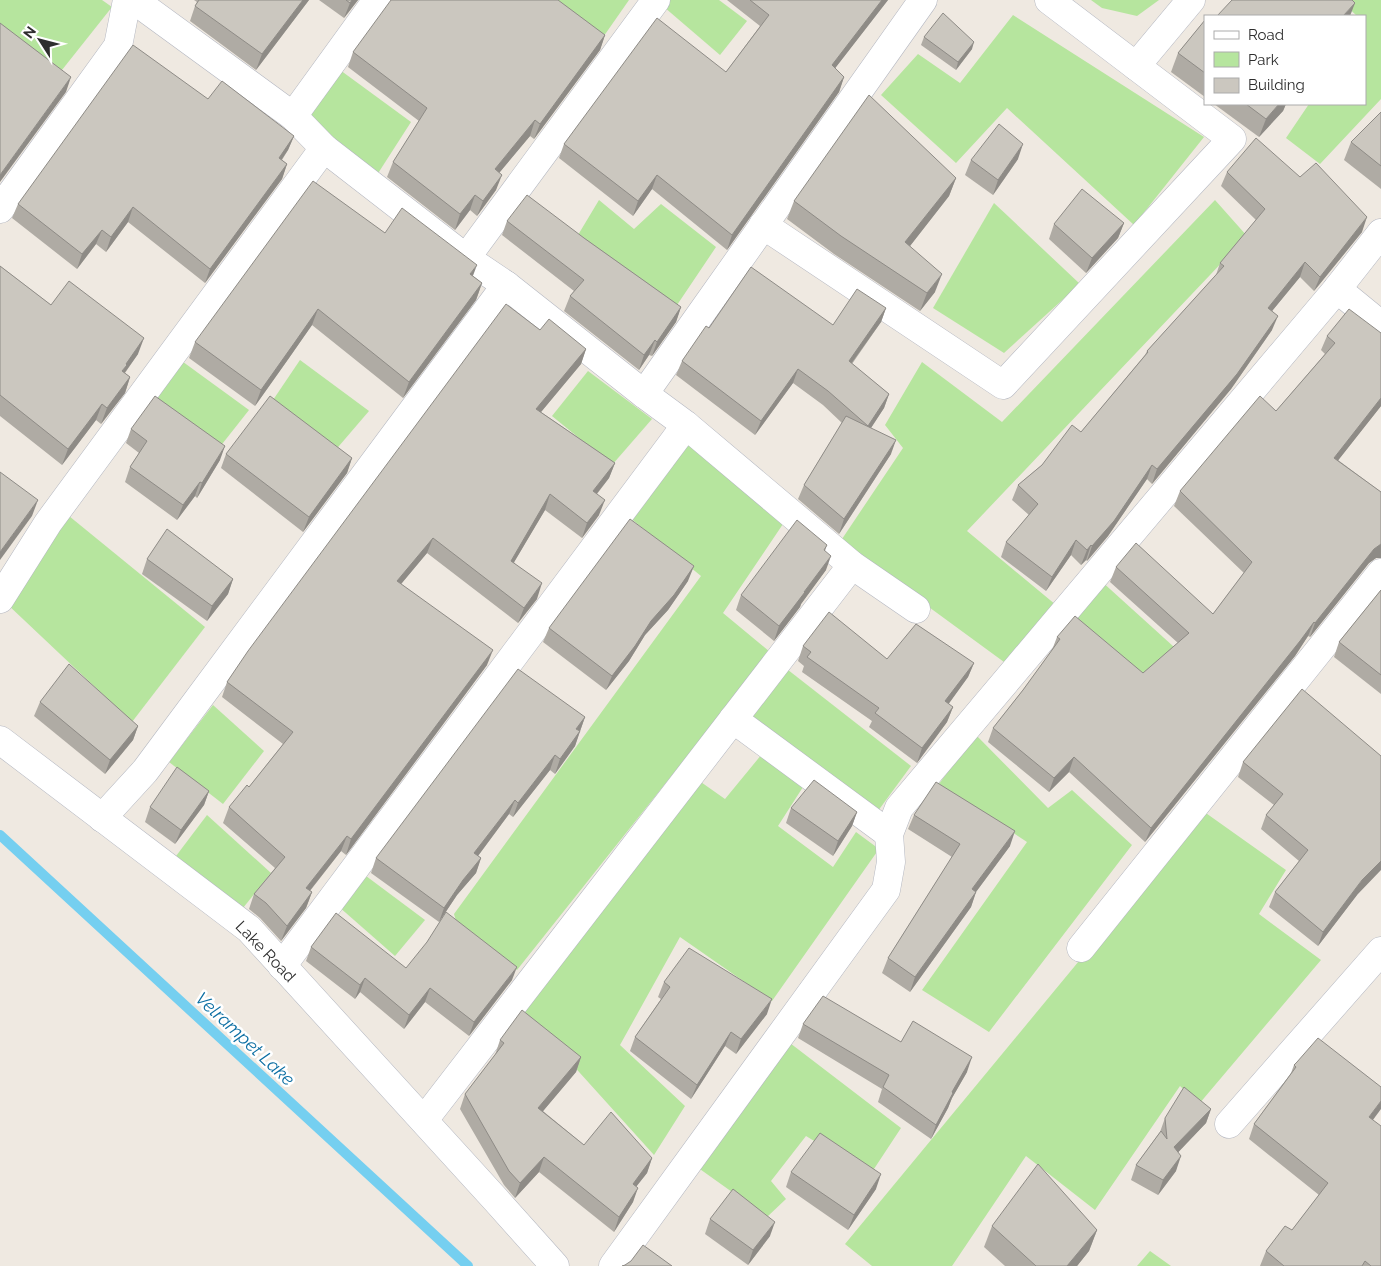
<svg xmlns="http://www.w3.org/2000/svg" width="1381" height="1266" font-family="Raleway,sans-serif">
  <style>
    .green { fill: #b6e59e }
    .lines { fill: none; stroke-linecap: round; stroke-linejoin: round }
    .stream { stroke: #75cff0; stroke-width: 10 }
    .minor-casing { stroke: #b4b7c1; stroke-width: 29 }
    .minor { stroke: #fff; stroke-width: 28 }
    .wall { fill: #afaba4 }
    .shaded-wall { fill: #8e8b86 }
    .building { fill: #cbc7bf; stroke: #8e8b86 }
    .labels { text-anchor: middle; stroke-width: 5; stroke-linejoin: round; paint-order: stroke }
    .street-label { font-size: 16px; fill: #2e2e2e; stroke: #fff }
    .water-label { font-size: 18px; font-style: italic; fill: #0d6fa3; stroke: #fff }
  </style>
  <rect width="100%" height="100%" fill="#efe9e1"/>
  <g class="green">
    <polygon points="0,0 102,0 112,7 58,75 0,31"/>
    <polygon points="545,0 629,0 599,43"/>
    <polygon points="669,0 719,0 747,21 720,55 664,7"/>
    <polygon points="1091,0 1159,0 1137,16 1102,8"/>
    <polygon points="1340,0 1381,0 1381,99 1320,164 1286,138 1309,104 1365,104 1365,16 1357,16"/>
    <polygon points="1013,15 1204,137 1134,225 1007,108 956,163 881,95 918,54 960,83"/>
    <polygon points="340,70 411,122 375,178 302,116"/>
    <polygon points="599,200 634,229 661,204 716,247 675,308 578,235"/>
    <polygon points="1215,200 1247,236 967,531 1056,605 1004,662 840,542 903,448 885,425 922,362 1002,422"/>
    <polygon points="994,203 1080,284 1004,353 933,308"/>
    <polygon points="179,359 249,410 219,448 152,395"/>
    <polygon points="300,360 369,411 333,453 271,403"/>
    <polygon points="588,371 652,419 612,465 552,416"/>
    <polygon points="688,440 783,524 723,613 770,652 517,970 456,921 454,914 701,576 629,517"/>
    <polygon points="69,516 205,627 132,722 6,603"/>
    <polygon points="1100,580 1174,647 1141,684 1067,616"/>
    <polygon points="783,666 911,766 875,815 745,719"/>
    <polygon points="213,705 264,751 223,804 169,762"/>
    <polygon points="975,734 1048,808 1072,790 1132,845 989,1032 922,990 1027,842 939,784"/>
    <polygon points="762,754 803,787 778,826 833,867 856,832 879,849 772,1001 680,937 620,1045 685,1106 654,1155 524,1011 698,780 725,799"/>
    <polygon points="1203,811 1286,870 1259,914 1321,960 1199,1104 1180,1086 1095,1210 1026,1156 952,1266 872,1266 845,1244"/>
    <polygon points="207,815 271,873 239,913 173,860"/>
    <polygon points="362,873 425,920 395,956 338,906"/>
    <polygon points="786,1040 901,1128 870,1175 806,1136 771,1181 786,1199 767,1217 697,1167"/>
    <polygon points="1150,1251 1171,1266 1137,1266"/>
  </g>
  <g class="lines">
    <polyline class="stream" points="0,835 468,1266"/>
    <defs>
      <g id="minor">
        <polyline points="134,0 293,116 324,148 466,258 506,285 644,394 686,425 852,565 916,609"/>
        <polyline points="1136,66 1191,0"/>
        <polyline points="293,116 377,0"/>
        <polyline points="0,209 118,46 127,0"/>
        <polyline points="763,225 1003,385 1232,139 1049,0"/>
        <polyline points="466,258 656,0"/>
        <polyline points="1337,289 1381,325"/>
        <polyline points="644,394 923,0"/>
        <polyline points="0,599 48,523 324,148"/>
        <polyline points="733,719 889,834"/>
        <polyline points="0,740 249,929 496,1200 555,1266"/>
        <polyline points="102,818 145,771 506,285"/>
        <polyline points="1081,948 1381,573"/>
        <polyline points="282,966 686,425"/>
        <polyline points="424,1120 852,565"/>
        <polyline points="1229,1124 1381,951"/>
        <polyline points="613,1266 886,890 891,862 889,834 899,808 1337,289 1381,233"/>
      </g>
    </defs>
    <use href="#minor" class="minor-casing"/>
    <use href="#minor" class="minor"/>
  </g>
  <g class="wall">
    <polygon points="194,0 309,0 256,70 190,21 195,6 197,2"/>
    <polygon points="319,0 358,0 344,18"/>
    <polygon points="727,0 888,0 835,68 844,77 839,92 727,250 652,189 633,216 559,158 564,144 726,72 760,26"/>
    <polygon points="1205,20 1205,97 1171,72 1178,53"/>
    <polygon points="605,35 600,50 534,139 530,136 499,173 496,190 477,216 470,210 455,230 387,177 393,162 419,121 348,67 353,52"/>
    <polygon points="924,37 972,49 956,70 921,45"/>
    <polygon points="208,99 294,136 288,150 282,160 287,164 282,179 205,283 128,222 106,252 96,244 77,269 12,218 18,204"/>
    <polygon points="1214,104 1286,104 1283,111 1259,137"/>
    <polygon points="1381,112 1381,189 1344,160 1351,142"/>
    <polygon points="1018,159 993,195 965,175 971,160"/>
    <polygon points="1227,172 1300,177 1362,232 1314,291 1300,277 1272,311 1272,330 1231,389 1152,484 1147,479 1108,536 1087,561 1086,560 1081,565 1071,555 1046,591 1001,557 1006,542 1029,515 1012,500 1018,485 1081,432 1145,355 1147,351 1216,275 1220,263 1256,220 1221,186"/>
    <polygon points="956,178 949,196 910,246 935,292 920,311 834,254 787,219 794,201"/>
    <polygon points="507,221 584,238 681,307 676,322 652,356 649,355 639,370 564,311 570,296 574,291 502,235"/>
    <polygon points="1124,223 1118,238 1086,273 1049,239 1054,224"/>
    <polygon points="385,233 473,276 482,283 476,300 403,398 312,325 289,358 255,406 189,358 195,342"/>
    <polygon points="0,266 51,305 138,354 125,373 130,377 125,393 101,424 96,420 62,465 0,416"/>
    <polygon points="886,308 881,322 852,364 889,394 884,408 871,428 891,454 839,534 798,499 804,485 842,423 823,405 793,383 755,435 676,375 682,361 709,328 833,325"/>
    <polygon points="540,330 586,349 581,364 541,412 615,463 609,478 597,494 599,515 582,538 545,510 514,562 537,599 518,623 427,553 401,584 487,665 346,855 341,851 310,891 312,892 306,908 281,941 260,918 249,909 254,894 275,868 223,823 229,807 249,787 283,744 222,697 227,682"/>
    <polygon points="1381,333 1381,406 1338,460 1381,492 1381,558 1376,558 1369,563 1310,637 1308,636 1295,656 1145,842 1069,772 1049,792 988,742 993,728 1023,690 1052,650 1057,637 1143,673 1178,643 1110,582 1116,567 1213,614 1244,573 1174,506 1180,491 1276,411 1325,354 1321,350 1327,336"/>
    <polygon points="131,429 220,460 197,498 195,496 177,520 125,482 130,467 139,453 126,443"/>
    <polygon points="226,454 352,458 347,473 303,532 221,468"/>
    <polygon points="827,545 825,551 826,570 801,604 800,607 774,641 736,610 741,595"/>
    <polygon points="147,559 233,579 228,594 207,621 142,574"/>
    <polygon points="688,581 668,610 645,635 629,661 606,690 543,642 549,628"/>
    <polygon points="1381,590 1381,694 1334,657 1339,642"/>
    <polygon points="803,646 887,659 974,663 968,677 948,704 953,707 947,722 917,763 869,727 872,721 802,672 804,666 798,661"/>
    <polygon points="40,702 138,726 133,740 105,774 34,716"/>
    <polygon points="585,717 575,746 555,774 550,770 513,817 509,814 478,856 481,858 476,873 457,895 439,922 371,873 376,858"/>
    <polygon points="1381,756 1357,895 1318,946 1269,907 1275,892 1299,861 1261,829 1266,815 1274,805 1238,777 1243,762"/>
    <polygon points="209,791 204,805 175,844 145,822 150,807"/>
    <polygon points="791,808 857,812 852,826 833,856 786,823"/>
    <polygon points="914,815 1010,846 976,892 971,907 910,992 882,973 888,958 952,857 908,829"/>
    <polygon points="311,947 406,968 512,980 469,1036 425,1002 404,1029 360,992 355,999 306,961"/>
    <polygon points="664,982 767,1014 736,1054 725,1046 691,1099 630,1051 635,1037 661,999 658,997"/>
    <polygon points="803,1024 901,1042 967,1072 952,1098 948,1108 931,1139 878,1102 882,1089 798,1038"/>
    <polygon points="500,1040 581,1057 576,1072 543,1111 584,1145 652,1158 647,1173 636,1187 633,1202 614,1232 539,1172 515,1198 504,1185 460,1109 465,1094 495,1055"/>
    <polygon points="1294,1065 1373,1120 1381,1266 1260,1266 1266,1251 1292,1230 1319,1195 1249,1139 1254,1124 1291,1073"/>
    <polygon points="1211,1109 1206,1123 1178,1152 1176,1171 1158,1195 1131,1180 1136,1165 1160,1132 1165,1118"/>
    <polygon points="791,1172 876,1189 848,1230 786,1187"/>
    <polygon points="710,1219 770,1236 748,1265 705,1234"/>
    <polygon points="992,1226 1097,1230 1089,1251 1077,1266 1005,1266 984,1247"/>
  </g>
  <g class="shaded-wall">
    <polygon points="303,0 309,0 256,70 262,54"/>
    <polygon points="352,0 358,0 344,18 350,3"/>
    <polygon points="882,0 888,0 826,80 832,65"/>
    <polygon points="1355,3 1350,16 1343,16"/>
    <polygon points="605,35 600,50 534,139 540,124"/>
    <polygon points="974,42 972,49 956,70 958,62"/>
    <polygon points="71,77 66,92 0,182 0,175"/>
    <polygon points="844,77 839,92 727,250 732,235"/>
    <polygon points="1279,104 1286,104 1283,111 1259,137 1266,119"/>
    <polygon points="535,120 530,136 489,185 495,169"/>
    <polygon points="294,136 288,150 273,172 279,158"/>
    <polygon points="1023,144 1018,159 993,195 998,180"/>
    <polygon points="287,164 282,179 205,283 210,269"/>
    <polygon points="502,175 496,190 477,216 483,201"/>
    <polygon points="657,175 652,189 633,216 638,201"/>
    <polygon points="956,178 949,196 899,260 905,242"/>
    <polygon points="475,195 470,210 455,230 460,214"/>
    <polygon points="133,207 128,222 106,252 111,237"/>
    <polygon points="1367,217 1362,232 1314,291 1320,277"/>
    <polygon points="1124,223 1118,238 1086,273 1092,258"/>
    <polygon points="102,230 96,244 77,269 82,254"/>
    <polygon points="1305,262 1300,277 1263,322 1268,308"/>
    <polygon points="477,265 471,281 470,274"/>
    <polygon points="942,274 935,292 920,311 927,293"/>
    <polygon points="482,283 476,300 403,398 409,382"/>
    <polygon points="681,307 676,322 652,356 657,342"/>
    <polygon points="886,308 881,322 843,375 849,361"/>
    <polygon points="318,309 312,325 289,358 255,406 261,390"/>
    <polygon points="1278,316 1272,330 1231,389 1152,484 1157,469"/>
    <polygon points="144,338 138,354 123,375 116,387 126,364"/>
    <polygon points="655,340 649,355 639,370 644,355"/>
    <polygon points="586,349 581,364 531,424 536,409"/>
    <polygon points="798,369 793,383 755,435 761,421"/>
    <polygon points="130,377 125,393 101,424 107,408"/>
    <polygon points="889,394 884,408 863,440 868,426"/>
    <polygon points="1381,398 1381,406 1329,472 1334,458"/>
    <polygon points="102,404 96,420 62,465 68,449"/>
    <polygon points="896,440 891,454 839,534 844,519"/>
    <polygon points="225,446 220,460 197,498 202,483"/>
    <polygon points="352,458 347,473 303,532 309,517"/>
    <polygon points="615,463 609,478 587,506 593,491"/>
    <polygon points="1152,465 1147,479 1108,536 1087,561 1092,546"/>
    <polygon points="200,482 195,496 177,520 183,505"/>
    <polygon points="550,494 545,510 506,576 511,561"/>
    <polygon points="38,500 32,516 0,560 0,552"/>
    <polygon points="605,500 599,515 582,538 587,523"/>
    <polygon points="433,538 427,553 391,596 397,581"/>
    <polygon points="1076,540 1071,555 1046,591 1052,577"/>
    <polygon points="1381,544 1381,558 1376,558 1369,563 1310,637 1315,623 1374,549"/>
    <polygon points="1091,545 1086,560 1081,565 1087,550"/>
    <polygon points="831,556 826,570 801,604 800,607 774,641 779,626"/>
    <polygon points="694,566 688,581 668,610 645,635 629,661 606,690 612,676 651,621"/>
    <polygon points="233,579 228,594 207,621 212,606"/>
    <polygon points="542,583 537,599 518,623 524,608"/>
    <polygon points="1314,622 1308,636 1295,656 1145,842 1151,828"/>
    <polygon points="493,650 487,665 346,855 351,839"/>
    <polygon points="974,663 968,677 940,716 945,701"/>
    <polygon points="953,707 947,722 917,763 922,748"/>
    <polygon points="585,717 580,731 576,729"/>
    <polygon points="138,726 133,740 105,774 110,760"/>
    <polygon points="580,731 575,746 555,774 560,759"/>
    <polygon points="555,755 550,770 513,817 518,803"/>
    <polygon points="1074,757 1069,772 1049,792 1054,778"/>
    <polygon points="209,791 204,805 175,844 181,830"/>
    <polygon points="515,800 509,814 469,868 474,853"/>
    <polygon points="857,812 852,826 833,856 838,841"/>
    <polygon points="1015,831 1010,846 967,904 972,889"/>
    <polygon points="347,836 341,851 300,903 306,888"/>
    <polygon points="481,858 476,873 457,895 439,922 444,908 463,880"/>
    <polygon points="1381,861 1381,870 1357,895 1318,946 1323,932 1362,880"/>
    <polygon points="312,892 306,908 281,941 287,926"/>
    <polygon points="976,892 971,907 910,992 915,977"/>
    <polygon points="517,967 512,980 469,1036 474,1022"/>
    <polygon points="365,978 360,992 355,999 360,985"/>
    <polygon points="430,988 425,1002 404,1029 409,1015"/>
    <polygon points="772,999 767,1014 736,1054 741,1039"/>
    <polygon points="731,1032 725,1046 691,1099 697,1085"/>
    <polygon points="581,1057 576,1072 533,1123 538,1108"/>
    <polygon points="972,1057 967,1072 952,1098 948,1108 931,1139 936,1125 952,1092"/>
    <polygon points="1381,1101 1381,1109 1364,1132 1369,1117"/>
    <polygon points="1211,1109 1206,1123 1169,1162 1174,1147"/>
    <polygon points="1181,1156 1176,1171 1158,1195 1163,1180"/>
    <polygon points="544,1157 539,1172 515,1198 520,1183"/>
    <polygon points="652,1158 647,1173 627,1198 633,1184"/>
    <polygon points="881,1174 876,1189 848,1230 854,1215"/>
    <polygon points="638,1188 633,1202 614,1232 619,1217"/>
    <polygon points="775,1222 770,1236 748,1265 753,1250"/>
    <polygon points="1097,1230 1089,1251 1077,1266 1067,1266"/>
  </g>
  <g class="building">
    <polygon points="199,0 303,0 262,54 195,6"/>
    <polygon points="346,0 352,0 350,3"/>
    <polygon points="391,0 558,0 605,35 540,124 535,120 495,169 502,175 483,201 475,195 460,214 393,162 427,108 353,52"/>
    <polygon points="750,0 882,0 832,65 844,77 732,235 657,175 638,201 564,144 657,18 726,72 769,15"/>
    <polygon points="1232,0 1352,0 1355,3 1343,16 1217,16"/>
    <polygon points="943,13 974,42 958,62 924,37"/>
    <polygon points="1205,20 1205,73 1178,53"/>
    <polygon points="0,23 71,77 0,175"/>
    <polygon points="133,45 208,99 222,81 294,136 279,158 287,164 210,269 133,207 111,237 102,230 82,254 18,204"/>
    <polygon points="869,95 956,178 905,242 942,274 927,293 841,236 794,201"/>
    <polygon points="1246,104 1279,104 1266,119"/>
    <polygon points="1381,112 1381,166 1351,142"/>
    <polygon points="999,124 1023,144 998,180 971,160"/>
    <polygon points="1256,138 1300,177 1316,163 1367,217 1320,277 1305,262 1268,308 1278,316 1237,374 1157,469 1152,465 1114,521 1092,546 1091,545 1087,550 1076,540 1052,577 1006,542 1038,504 1018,485 1042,465 1072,425 1081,432 1148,352 1147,351 1224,266 1220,263 1265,209 1227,172"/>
    <polygon points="313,181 385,233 402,208 477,265 470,274 482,283 409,382 318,309 295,342 261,390 195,342"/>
    <polygon points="1082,189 1124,223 1092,258 1054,224"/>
    <polygon points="527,195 584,238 681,307 657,342 655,340 644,355 570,296 584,280 507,221"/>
    <polygon points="0,266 51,305 69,281 144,338 126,364 127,365 122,371 130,377 107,408 102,404 68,449 0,395"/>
    <polygon points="751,267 833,325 857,289 886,308 849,361 889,394 868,426 828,391 798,369 761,421 682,361 706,326 709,328"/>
    <polygon points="506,304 540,330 549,319 586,349 536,409 615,463 593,491 605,500 587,523 550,494 511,561 542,583 524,608 433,538 397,581 493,650 351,839 347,836 306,888 312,892 287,926 266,903 254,894 285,857 229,807 247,785 249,787 293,732 227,682 248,651"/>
    <polygon points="1349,309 1381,333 1381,398 1334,458 1381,492 1381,544 1374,549 1315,623 1314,622 1300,641 1151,828 1074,757 1054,778 993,728 1023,690 1060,639 1057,637 1075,616 1143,673 1189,633 1116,567 1136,543 1213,614 1252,562 1180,491 1260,396 1276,411 1335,343 1327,336"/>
    <polygon points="155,396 225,446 202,483 200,482 183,505 130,467 147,441 131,429"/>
    <polygon points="270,396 352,458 309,517 226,454"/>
    <polygon points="846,416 896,440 844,519 804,485"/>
    <polygon points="0,472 38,500 0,552"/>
    <polygon points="630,519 694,566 674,595 651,621 635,646 612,676 549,628"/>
    <polygon points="797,520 827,545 824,550 831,556 804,592 805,592 779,626 741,595"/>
    <polygon points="167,529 233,579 212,606 147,559"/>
    <polygon points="1381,590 1381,675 1339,642"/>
    <polygon points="829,612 887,659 916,624 974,663 945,701 953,707 922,748 875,713 879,708 807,657 811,652 803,646"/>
    <polygon points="69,664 138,726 110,760 40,702"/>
    <polygon points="518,669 585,717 576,729 580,731 560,759 555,755 518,803 515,800 474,853 481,858 463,880 444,908 376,858"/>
    <polygon points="1302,689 1381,756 1381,861 1362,880 1323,932 1275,892 1308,850 1266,815 1283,794 1243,762"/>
    <polygon points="177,767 209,791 181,830 150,807"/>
    <polygon points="814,780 857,812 838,841 791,808"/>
    <polygon points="936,782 1015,831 972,889 976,892 915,977 888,958 960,844 914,815"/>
    <polygon points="446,912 517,967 474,1022 430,988 409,1015 365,978 360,985 311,947 336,913 406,968 427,942"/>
    <polygon points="689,948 772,999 741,1039 731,1032 697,1085 635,1037 670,987 664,982"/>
    <polygon points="823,996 901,1042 913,1021 972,1057 952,1092 953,1093 936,1125 883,1087 889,1075 803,1024"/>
    <polygon points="522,1010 581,1057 538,1108 584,1145 611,1112 652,1158 633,1184 638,1188 619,1217 544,1157 520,1183 509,1171 465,1094 504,1043 500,1040"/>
    <polygon points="1318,1038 1381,1087 1381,1101 1369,1117 1381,1126 1381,1266 1371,1266 1365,1261 1362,1266 1284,1266 1266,1251 1285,1226 1292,1230 1328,1183 1254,1124 1296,1067 1294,1065 1297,1062"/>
    <polygon points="1184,1087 1211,1109 1174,1147 1181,1156 1163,1180 1136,1165 1161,1131 1167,1139 1165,1118"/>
    <polygon points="820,1133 881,1174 854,1215 791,1172"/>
    <polygon points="1038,1164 1097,1230 1067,1266 1036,1266 992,1226"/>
    <polygon points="733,1189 775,1222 753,1250 710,1219"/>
    <polygon points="643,1245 672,1266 622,1266 625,1265 631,1261"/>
  </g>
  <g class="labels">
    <g class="street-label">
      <text transform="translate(266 951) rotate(46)" y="6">Lake Road</text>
    </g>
    <g class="water-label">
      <text transform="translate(245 1039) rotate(43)" y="6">Velrampet Lake</text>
    </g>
  </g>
  <rect x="1204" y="15" width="162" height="90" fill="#ffffff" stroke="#ababab"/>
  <rect x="1214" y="31" width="25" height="8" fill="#ffffff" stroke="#ababab"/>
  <text x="1248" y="40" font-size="15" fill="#2e2e2e">Road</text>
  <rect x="1214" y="52" width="25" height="15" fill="#b6e59e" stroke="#ababab"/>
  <text x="1248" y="65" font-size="15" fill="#2e2e2e">Park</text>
  <rect x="1214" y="78" width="25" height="15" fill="#cbc7bf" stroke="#ababab"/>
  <text x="1248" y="90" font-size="15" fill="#2e2e2e">Building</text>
  <g transform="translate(40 40) rotate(306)" stroke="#ffffff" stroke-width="4" paint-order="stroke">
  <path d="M0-4L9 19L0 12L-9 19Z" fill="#2e2e2e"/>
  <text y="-8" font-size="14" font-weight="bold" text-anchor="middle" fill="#2e2e2e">N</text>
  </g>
</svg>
